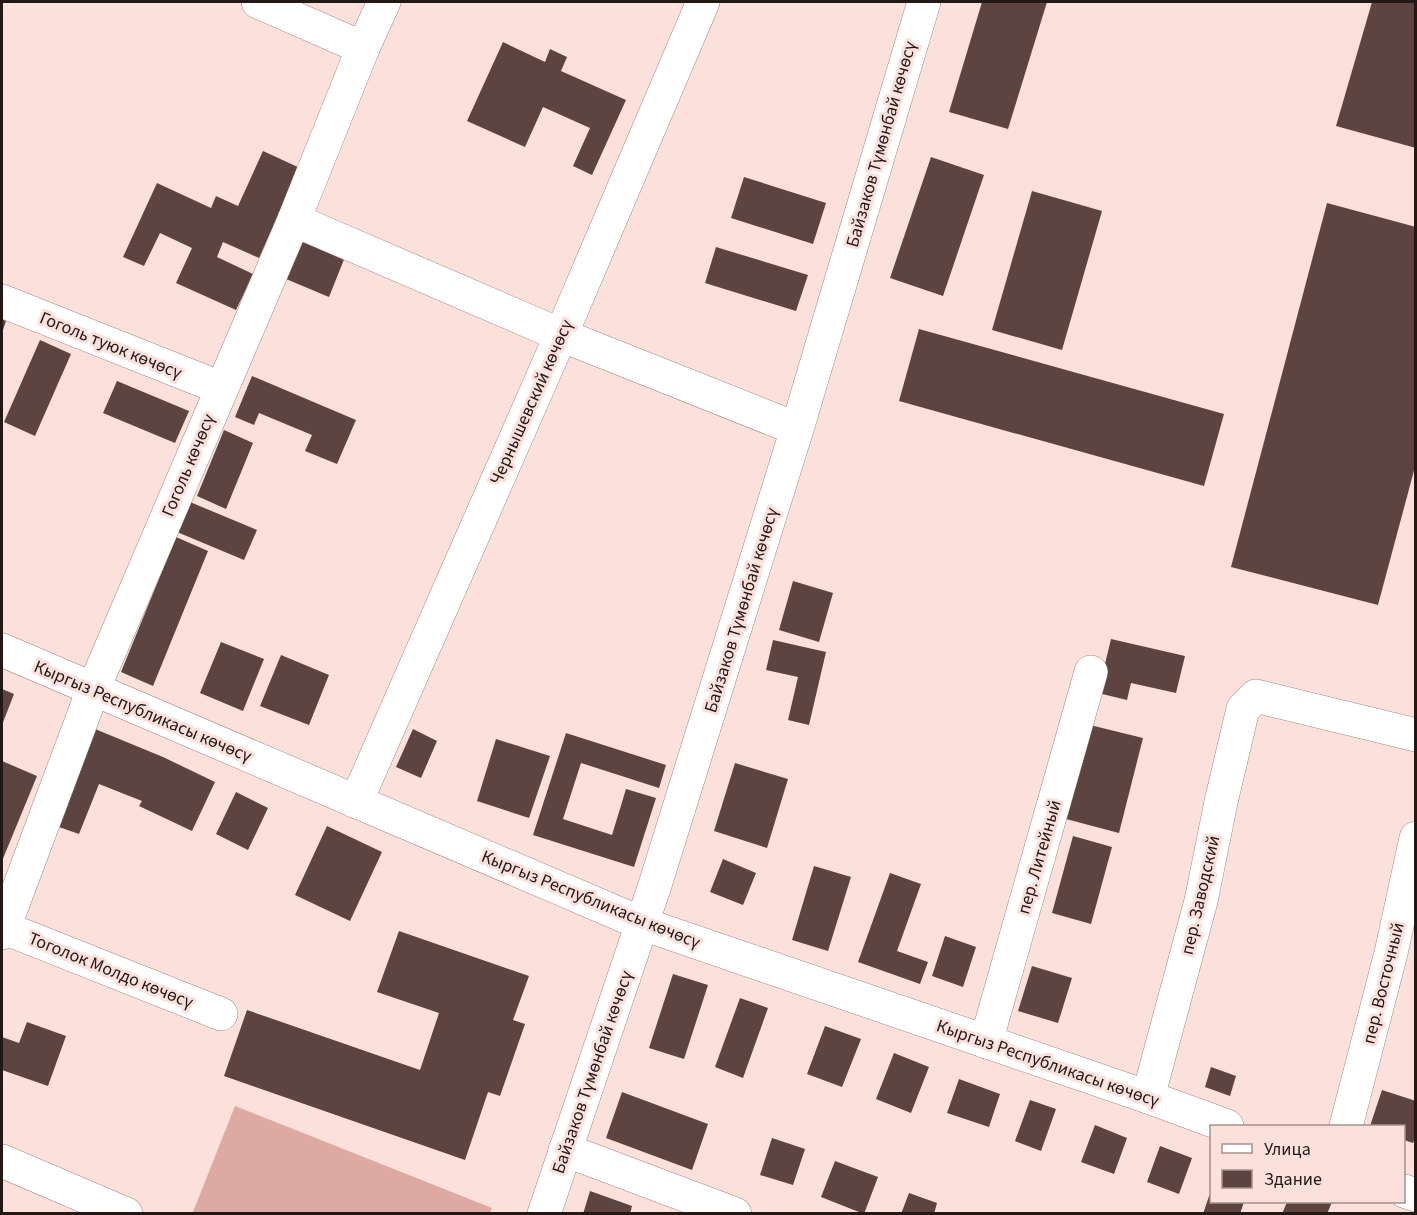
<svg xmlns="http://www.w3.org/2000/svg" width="1417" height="1215" font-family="'Source Sans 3',sans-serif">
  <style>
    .grass { fill: #dea9a2 }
    .building { fill: #5e4441 }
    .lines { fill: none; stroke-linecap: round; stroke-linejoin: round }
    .street-casing { stroke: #a58783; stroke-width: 34 }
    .secondary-casing { stroke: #a58783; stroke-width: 34 }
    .street { stroke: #fff; stroke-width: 33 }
    .secondary { stroke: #fff; stroke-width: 33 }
    .labels { text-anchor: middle; stroke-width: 6; stroke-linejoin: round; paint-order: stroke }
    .street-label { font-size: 18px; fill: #231816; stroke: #fbe0dc }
  </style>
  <rect width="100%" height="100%" fill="#fbe0dc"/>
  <polygon class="grass" points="235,1106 492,1208 490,1213 197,1214 193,1212"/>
  <g class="building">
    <polygon points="982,2 1047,2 1008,129 949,112"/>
    <polygon points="1372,2 1416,2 1416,148 1336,126"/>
    <polygon points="503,42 545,62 550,49 567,57 561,71 626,100 592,175 573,166 590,128 543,107 525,147 467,121"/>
    <polygon points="263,151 300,168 259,258 223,242 217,257 253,274 236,310 176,283 192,248 160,233 144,266 123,257 157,183 211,208 216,196 238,206"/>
    <polygon points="931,157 984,175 943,296 890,278"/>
    <polygon points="744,177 826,203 813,244 731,218"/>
    <polygon points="1032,191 1102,211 1062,350 992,330"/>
    <polygon points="1327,203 1416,227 1416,463 1378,605 1231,567"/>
    <polygon points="303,239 345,257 329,297 286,279"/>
    <polygon points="716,247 808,275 796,311 705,283"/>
    <polygon points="2,319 6,321 2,333"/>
    <polygon points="919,329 1224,414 1204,486 899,401"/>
    <polygon points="40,340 71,354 35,436 4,422"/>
    <polygon points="252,376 356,420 337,464 305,451 312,435 259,413 254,425 235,417"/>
    <polygon points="117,381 189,411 175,443 103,413"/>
    <polygon points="224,430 253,443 226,509 197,496"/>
    <polygon points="190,502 257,530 244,560 177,532"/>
    <polygon points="176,537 208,551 153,686 121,672"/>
    <polygon points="793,581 833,593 819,642 779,630"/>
    <polygon points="1111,639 1185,656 1176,693 1131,683 1127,700 1098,693"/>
    <polygon points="773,640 826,652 809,725 788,720 798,677 766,670"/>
    <polygon points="221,642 264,659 243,711 200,693"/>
    <polygon points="281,655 329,675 309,725 260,706"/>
    <polygon points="2,689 14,694 2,725"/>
    <polygon points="1090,725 1143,738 1119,833 1066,819"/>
    <polygon points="95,729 163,757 215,782 192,831 139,806 142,801 99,784 79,834 56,826"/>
    <polygon points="413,729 437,741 421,778 396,767"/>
    <polygon points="566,733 666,765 659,788 581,763 563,819 612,835 626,789 656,798 634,867 533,835"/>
    <polygon points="496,739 550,756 529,818 477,801"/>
    <polygon points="2,761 37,776 2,861"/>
    <polygon points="735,763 788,779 767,848 714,831"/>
    <polygon points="236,792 268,808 248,850 216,834"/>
    <polygon points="327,826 382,852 350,921 295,895"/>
    <polygon points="1073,836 1112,847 1091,924 1052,913"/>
    <polygon points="723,859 756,873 743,905 710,892"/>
    <polygon points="814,866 851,877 828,951 792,940"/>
    <polygon points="890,873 921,884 897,951 928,962 920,984 858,962"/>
    <polygon points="399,931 529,976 513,1020 525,1024 500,1096 488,1092 465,1160 224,1076 247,1010 420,1070 439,1013 377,992"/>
    <polygon points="945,936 976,947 963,987 932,976"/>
    <polygon points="1032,966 1072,978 1058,1023 1018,1011"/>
    <polygon points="673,974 708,985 684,1059 649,1048"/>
    <polygon points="740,998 768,1008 743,1078 715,1067"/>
    <polygon points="27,1022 66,1036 48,1086 2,1070 2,1037 19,1043"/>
    <polygon points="825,1026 861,1039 842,1087 807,1074"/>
    <polygon points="894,1053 929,1067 911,1113 876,1099"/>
    <polygon points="1211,1067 1236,1076 1230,1096 1205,1087"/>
    <polygon points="959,1079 1000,1094 989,1127 947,1113"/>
    <polygon points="1382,1090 1416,1101 1416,1136 1413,1143 1404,1140 1404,1126 1370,1126"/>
    <polygon points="622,1092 708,1124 692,1170 606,1138"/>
    <polygon points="1030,1100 1056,1109 1041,1151 1015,1141"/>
    <polygon points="1095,1125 1127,1138 1114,1174 1081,1162"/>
    <polygon points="772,1138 805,1149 793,1185 760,1175"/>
    <polygon points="1160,1146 1192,1158 1179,1194 1147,1182"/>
    <polygon points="835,1161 878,1177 864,1214 821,1197"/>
    <polygon points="1211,1190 1212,1202 1244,1202 1240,1214 1203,1214"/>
    <polygon points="590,1191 632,1206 630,1214 583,1214"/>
    <polygon points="909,1193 937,1203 934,1214 901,1214"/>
    <polygon points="1287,1202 1332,1202 1327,1214 1282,1214"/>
  </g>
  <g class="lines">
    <defs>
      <g id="street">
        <polyline points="258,2 363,48"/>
        <polyline points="294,220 561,335 797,429"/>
        <polyline points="2,301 221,388"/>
        <polyline points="356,802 561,335 703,2"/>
        <polyline points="2,927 221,1014"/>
        <polyline points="2,933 93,690 294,220 363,48 384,2"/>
        <polyline points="986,1042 1091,672"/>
        <polyline points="1148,1097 1201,901 1221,802 1243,709 1256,696 1416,735"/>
        <polyline points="1346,1126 1391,953 1416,838"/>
        <polyline points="565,1150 735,1214"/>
        <polyline points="2,1161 126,1214"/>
      </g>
      <g id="secondary">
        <polyline points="2,650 643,924 1148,1097 1227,1126"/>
        <polyline points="1404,1191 1416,1195"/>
        <polyline points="544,1214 655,885 797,429 924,2"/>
      </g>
    </defs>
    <use href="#street" class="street-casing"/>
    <use href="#secondary" class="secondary-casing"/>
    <use href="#street" class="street"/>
    <use href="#secondary" class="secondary"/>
  </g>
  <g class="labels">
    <g class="street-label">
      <text transform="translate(881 144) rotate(-74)" y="6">Байзаков Түмөнбай көчөсү</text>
      <text transform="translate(111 345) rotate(22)" y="6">Гоголь туюк көчөсү</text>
      <text transform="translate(531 402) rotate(-66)" y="6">Чернышевский көчөсү</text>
      <text transform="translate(188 465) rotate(-67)" y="6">Гоголь көчөсү</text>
      <text transform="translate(741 610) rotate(-73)" y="6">Байзаков Түмөнбай көчөсү</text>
      <text transform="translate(143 711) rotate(23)" y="6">Кыргыз Республикасы көчөсү</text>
      <text transform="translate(1039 857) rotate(-74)" y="6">пер. Литейный</text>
      <text transform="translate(1200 895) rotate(-77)" y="6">пер. Заводский</text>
      <text transform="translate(591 899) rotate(22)" y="6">Кыргыз Республикасы көчөсү</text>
      <text transform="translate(111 970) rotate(22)" y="6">Тоголок Молдо көчөсү</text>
      <text transform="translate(1383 983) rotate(-76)" y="6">пер. Восточный</text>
      <text transform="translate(1048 1063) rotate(19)" y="6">Кыргыз Республикасы көчөсү</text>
      <text transform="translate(592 1072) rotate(-71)" y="6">Байзаков Түмөнбай көчөсү</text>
    </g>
  </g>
  <rect width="1417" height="1215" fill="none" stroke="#231816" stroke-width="6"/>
  <rect x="1210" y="1125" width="195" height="78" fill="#fbe0dc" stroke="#a5908d" stroke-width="1.5"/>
  <rect x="1222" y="1144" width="30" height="9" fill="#ffffff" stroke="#a5908d" stroke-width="1.5"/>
  <text x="1264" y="1155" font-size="18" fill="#231816">Улица</text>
  <rect x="1222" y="1170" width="30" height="18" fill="#5e4441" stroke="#a5908d" stroke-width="1.5"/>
  <text x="1264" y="1185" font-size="18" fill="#231816">Здание</text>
</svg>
